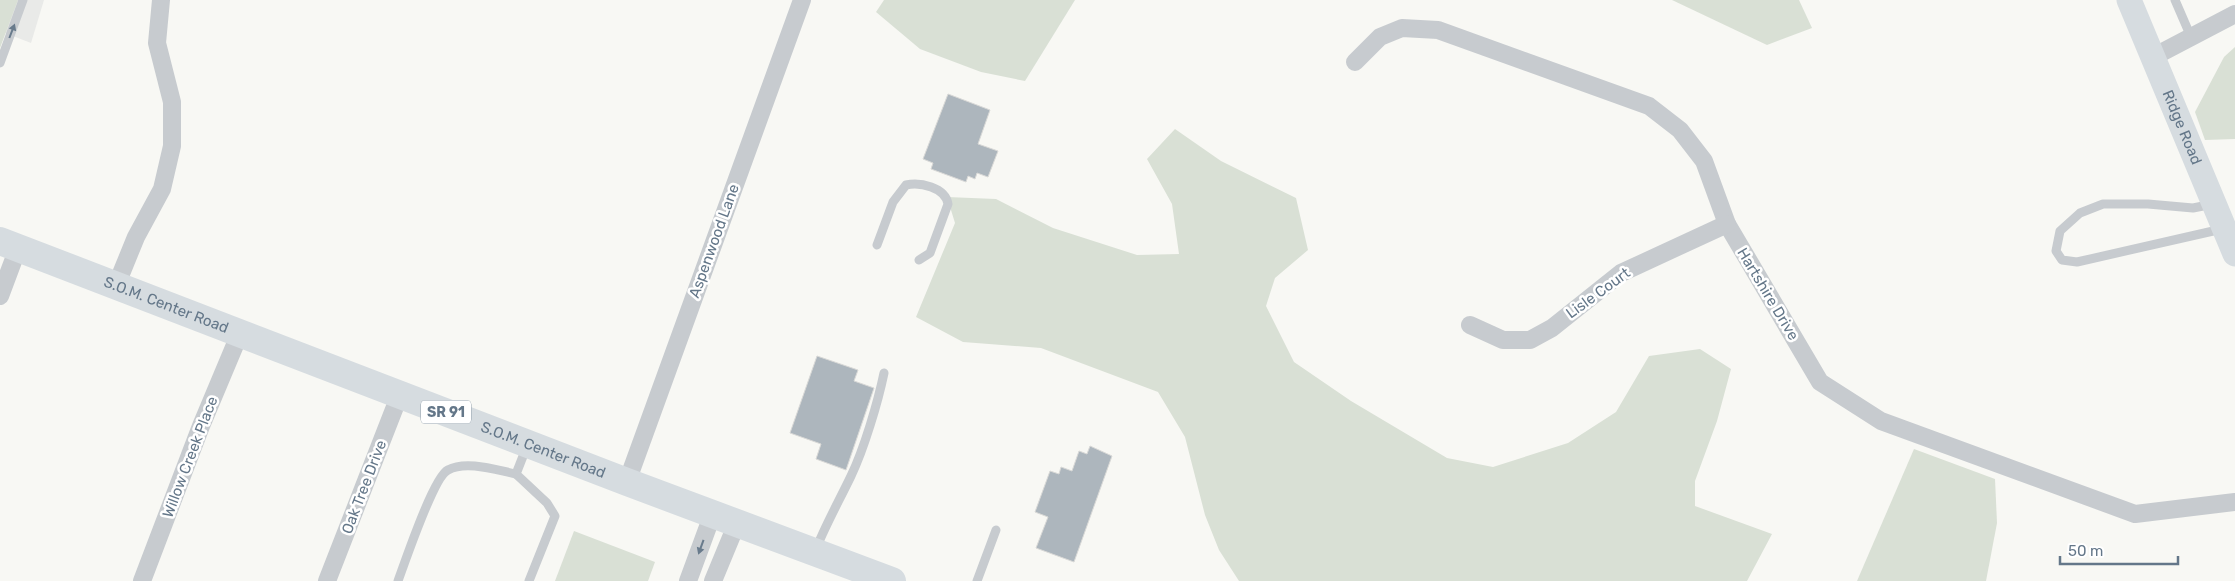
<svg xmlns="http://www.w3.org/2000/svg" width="2235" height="581" font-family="Rubik,sans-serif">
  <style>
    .built { fill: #e9eae8 }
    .green { fill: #d9e0d5 }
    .building { fill: #adb6bd; stroke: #d9d9d7 }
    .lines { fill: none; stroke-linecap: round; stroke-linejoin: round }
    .lane { stroke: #c7cbcf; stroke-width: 9 }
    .street { stroke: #c7cbcf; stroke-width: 18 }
    .secondary { stroke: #d6dce0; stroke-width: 25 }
    .primary { stroke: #d6dce0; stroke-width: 28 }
    .oneway { fill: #697b8c }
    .labels { text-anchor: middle; stroke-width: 5; stroke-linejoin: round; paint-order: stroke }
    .shield { fill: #fff; stroke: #92a0ac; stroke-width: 1 }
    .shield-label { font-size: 14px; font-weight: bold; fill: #647789 }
    .street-label { font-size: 15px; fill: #647789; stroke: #fff }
  </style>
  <rect width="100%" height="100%" fill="#f8f8f4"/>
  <polygon class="built" points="0,0 44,0 31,43 0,31"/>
  <g class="green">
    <polygon points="0,0 18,0 0,48"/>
    <polygon points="884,0 1075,0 1025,81 981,72 920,49 876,12"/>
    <polygon points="1672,0 1799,0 1812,28 1767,45"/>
    <polygon points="2235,47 2235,139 2205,140 2195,112 2224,57"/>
    <polygon points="1175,129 1221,161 1296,198 1308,250 1275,278 1266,306 1294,362 1351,401 1447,458 1493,467 1568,443 1616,412 1649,356 1700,349 1731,369 1717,421 1695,481 1695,506 1772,534 1747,581 1239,581 1219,550 1205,515 1185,437 1158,392 1041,348 963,342 916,317 955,223 947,197 996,199 1053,228 1137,255 1179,254 1172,204 1147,159"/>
    <polygon points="1914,449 1995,479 1997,523 1986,581 1857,581"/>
    <polygon points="574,531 655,562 648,581 555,581"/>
  </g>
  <g class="building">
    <polygon points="948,94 990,110 978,144 998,151 988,177 977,173 975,179 968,176 966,182 931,169 933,163 923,159"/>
    <polygon points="817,356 858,370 854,381 874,388 846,470 816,459 821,444 790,433"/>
    <polygon points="1090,446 1112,456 1074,562 1036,548 1048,517 1035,512 1050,471 1059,474 1061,467 1072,471 1079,451 1087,454"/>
  </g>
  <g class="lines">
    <g class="lane">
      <polyline points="2175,0 2191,37"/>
      <polyline points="0,63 23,0"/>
      <polyline points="2213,204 2193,208 2148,204 2103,204 2080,213 2060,231 2056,251 2062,260 2077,262 2222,229"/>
      <path d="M877,245l16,-43 13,-17c14,-3 39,2 42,19l-18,49 -11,7"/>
      <polyline points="527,446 516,474 547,503 555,516 529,581"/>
      <path d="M816,549c10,-25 23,-48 35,-73 13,-27 27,-74 33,-103"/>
      <path d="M398,581c7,-19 36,-105 50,-111 18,-10 48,0 68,4"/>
      <polyline points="977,581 996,530"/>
    </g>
    <g class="street">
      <polyline points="2153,57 2235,14"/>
      <polyline points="1355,62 1380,37 1402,28 1438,30 1649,106 1680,130 1704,161 1727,224 1820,382 1881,421 2135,514 2235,502"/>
      <polyline points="116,286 136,237 162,189 172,146 172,102 157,43 161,0"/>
      <polyline points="0,296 18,248"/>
      <polyline points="1470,325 1503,340 1530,340 1552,328 1621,273 1727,224"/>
      <polyline points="627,482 802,0"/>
      <polyline points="142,581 201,426 240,333"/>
      <polyline points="327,581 400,394"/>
      <polyline points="688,581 713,513"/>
      <polyline points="713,581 737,523"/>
    </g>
    <path class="secondary" id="s1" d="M2129,0l106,254"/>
    <path class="primary" id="s2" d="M0,241l627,241 265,99"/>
  </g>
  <defs><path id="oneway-solid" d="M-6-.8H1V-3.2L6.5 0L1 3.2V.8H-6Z" transform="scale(1.25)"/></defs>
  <g class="oneway">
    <use href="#oneway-solid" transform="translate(12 31) rotate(-69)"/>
    <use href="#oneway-solid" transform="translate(701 547) rotate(110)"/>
  </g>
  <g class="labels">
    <rect class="shield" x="421" y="400.5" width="50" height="23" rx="4"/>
    <g class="shield-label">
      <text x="446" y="417">SR 91</text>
    </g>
    <g class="street-label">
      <text dy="5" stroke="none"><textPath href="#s1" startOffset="138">Ridge Road</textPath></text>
      <text transform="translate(714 241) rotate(-70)" y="5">Aspenwood Lane</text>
      <text transform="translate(1598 293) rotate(-36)" y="5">Lisle Court</text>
      <text transform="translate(1768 294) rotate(59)" y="5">Hartshire Drive</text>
      <text dy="5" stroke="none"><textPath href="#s2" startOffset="178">S.O.M. Center Road</textPath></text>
      <text dy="5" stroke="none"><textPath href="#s2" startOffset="582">S.O.M. Center Road</textPath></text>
      <text transform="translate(190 457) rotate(-69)" y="5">Willow Creek Place</text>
      <text transform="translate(364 487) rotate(-69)" y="5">Oak Tree Drive</text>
    </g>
  </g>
  <path d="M2060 556v8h118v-8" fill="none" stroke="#647789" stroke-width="2.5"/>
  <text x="2068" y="556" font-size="15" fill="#647789" stroke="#ffffff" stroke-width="4" paint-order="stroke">50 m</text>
</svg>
